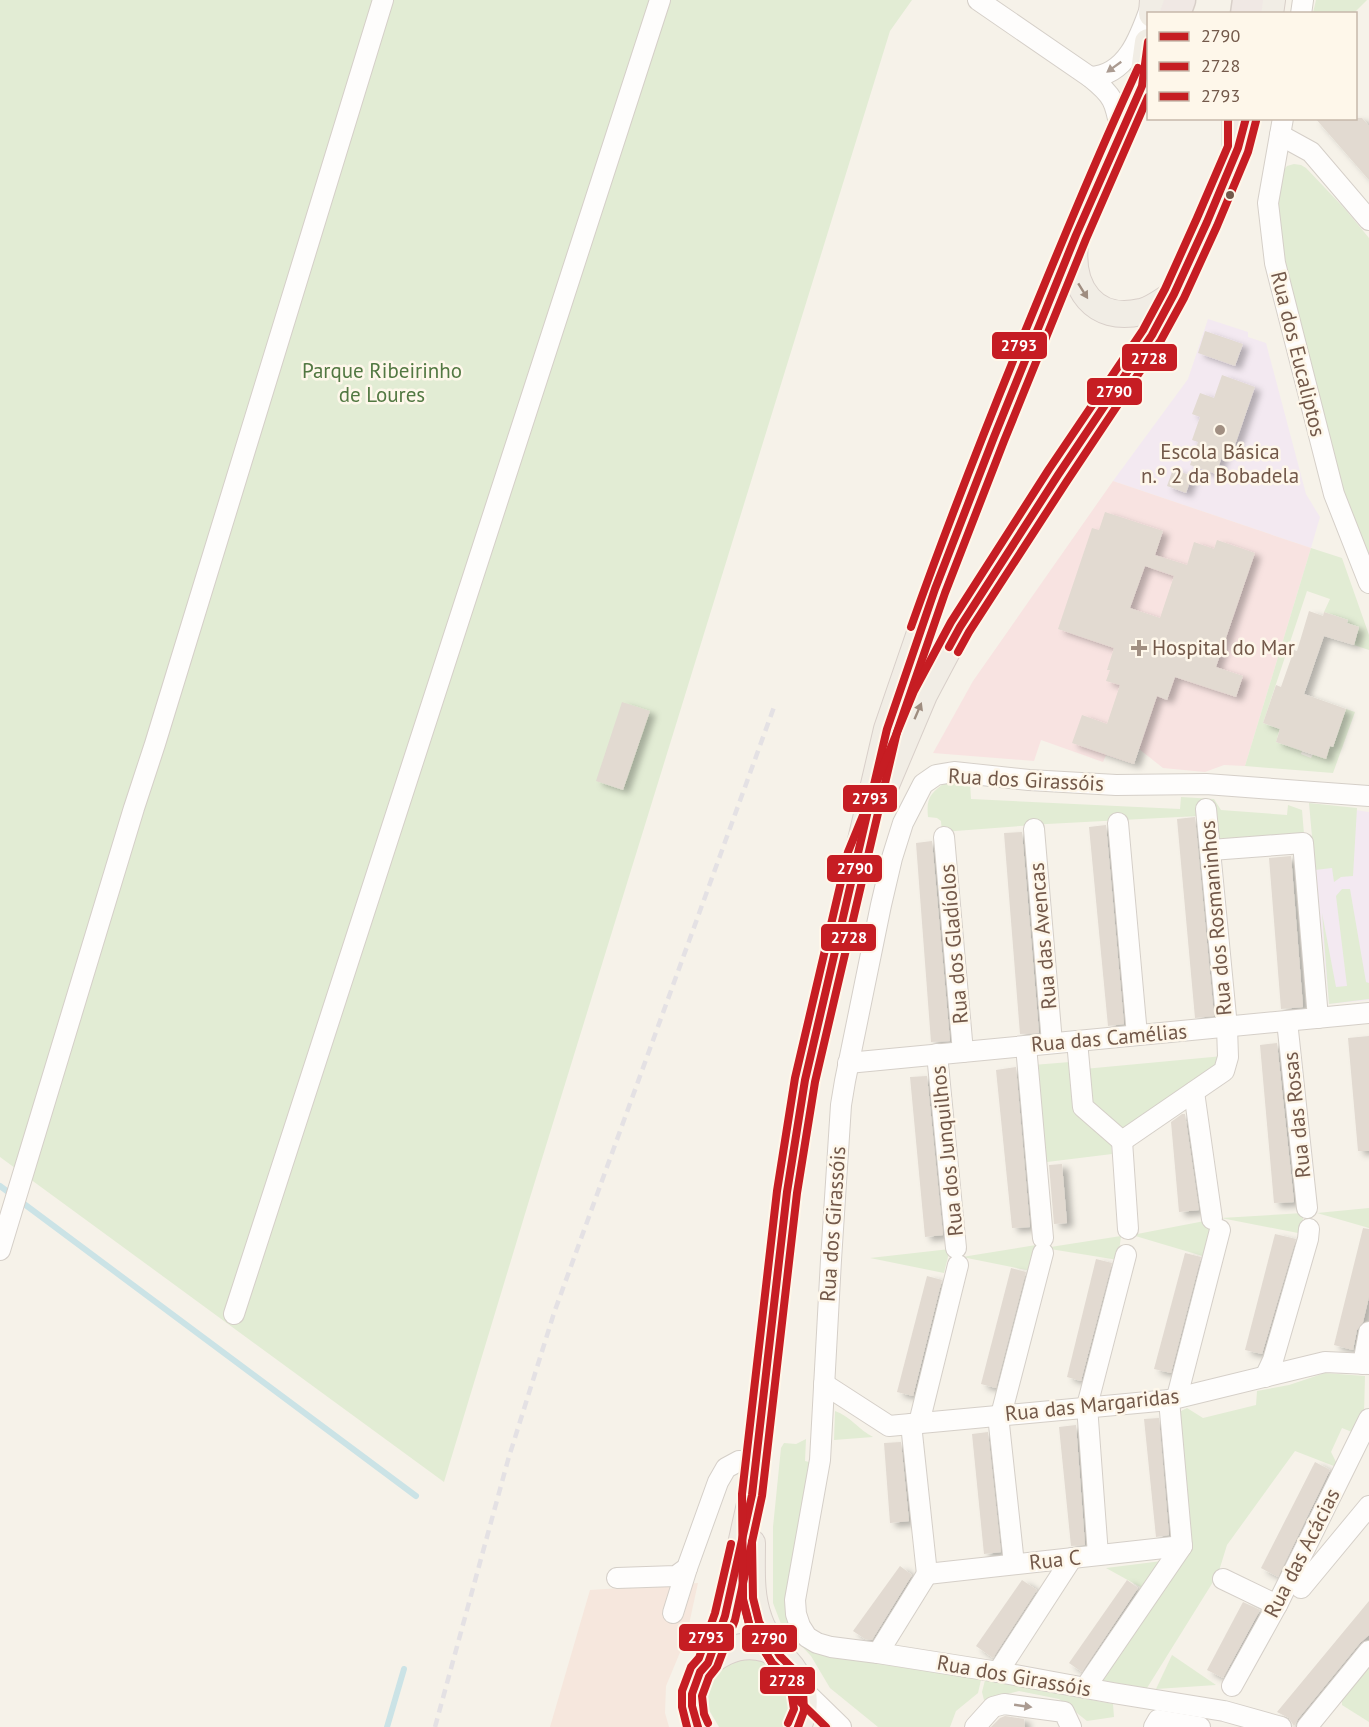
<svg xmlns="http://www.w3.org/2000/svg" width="1369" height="1727" font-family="'PT Sans',sans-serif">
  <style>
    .commercial { fill: #f6e7dd }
    .education { fill: #f3e9f1 }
    .medical { fill: #f8e3e1 }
    .green { fill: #e2ecd4 }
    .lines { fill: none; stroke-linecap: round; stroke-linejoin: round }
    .stream { stroke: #cbe3e6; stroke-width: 6 }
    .building { fill: #e2dad1; fill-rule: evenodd; filter: url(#shadow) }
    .minor-casing { stroke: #d5cfc8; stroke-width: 22 }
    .major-casing { stroke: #d8cfc9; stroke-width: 28 }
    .highway-casing { stroke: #d8cfc9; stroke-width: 33 }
    .minor { stroke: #fefdfc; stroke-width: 20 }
    .major { stroke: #f1ede5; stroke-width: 26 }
    .highway { stroke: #f0e8e4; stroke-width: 30 }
    .rail { stroke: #e4e1e4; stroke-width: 4.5; stroke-dasharray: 9 6; stroke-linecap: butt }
    .bus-1-casing { stroke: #fef7ea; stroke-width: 12 }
    .bus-2-casing { stroke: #fef7ea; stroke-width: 12 }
    .bus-3-casing { stroke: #fef7ea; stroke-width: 12 }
    .bus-1 { stroke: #c61d23; stroke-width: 8 }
    .bus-2 { stroke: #c61d23; stroke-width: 8 }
    .bus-3 { stroke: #c61d23; stroke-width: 8 }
    .oneway { fill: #ab9b91 }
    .oneway2 { fill: #9f8d80 }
    .bus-dot { fill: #73594a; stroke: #fef7ea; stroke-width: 2 }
    .poi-dot { fill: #a18f82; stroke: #fef7ea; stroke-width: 2 }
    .labels { text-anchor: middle; stroke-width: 5; stroke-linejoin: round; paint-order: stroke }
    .street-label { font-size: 21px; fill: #73594a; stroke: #fef7ea }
    .park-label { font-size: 21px; fill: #527842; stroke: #fef7ea }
    .poi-label { font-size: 21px; fill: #73594a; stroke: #fef7ea }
    .line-badge { stroke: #fef7ea; stroke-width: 2 }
    .badge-label { font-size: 16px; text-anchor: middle; font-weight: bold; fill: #fff }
  </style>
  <defs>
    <filter id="shadow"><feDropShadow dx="6" dy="4" stdDeviation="3" flood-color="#0004"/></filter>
  </defs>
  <rect width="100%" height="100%" fill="#f6f2e9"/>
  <polygon class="commercial" points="698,1583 686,1638 666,1686 665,1713 669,1727 550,1727 590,1590"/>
  <g class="education">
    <polygon points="1208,319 1248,332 1248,337 1266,343 1306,494 1320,517 1311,548 1113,481 1188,379"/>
    <polygon points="1309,803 1369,812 1369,1000 1329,1004"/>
  </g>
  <polygon class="medical" points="1113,481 1311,548 1245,766 1224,765 1205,772 1163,768 1139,749 1134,764 1106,755 1103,762 1041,740 1034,761 933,753 973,681"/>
  <g class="green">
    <polygon points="0,0 912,0 890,31 528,1204 444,1482 0,1157"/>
    <polygon points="1316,0 1367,0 1354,13 1313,13"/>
    <polygon points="1294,164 1301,165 1306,168 1345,209 1369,238 1369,559 1344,493 1323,422 1290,289 1276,202 1283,171 1287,166"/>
    <polygon points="1311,548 1342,558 1369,635 1369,650 1354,645 1359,627 1347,623 1348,620 1324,612 1330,599 1307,591 1263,723 1280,729 1276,742 1302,750 1301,754 1311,758 1313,754 1325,758 1330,746 1333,747 1346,709 1355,712 1333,773 1245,766"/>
    <path d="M946,782h24l1,17 209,10 1,-12 33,2 7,11 66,5 1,-10 14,5 2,24 -97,7 -9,-25 -151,8 -105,8 -1,-11 -4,-3 -9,-1c-2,-20 3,-24 18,-35z"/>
    <polygon points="1309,803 1357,808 1353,876 1341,877 1334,882 1332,868 1315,870"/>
    <polygon points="1342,889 1350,889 1366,982 1369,983 1369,999 1329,1004 1322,913 1336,987 1347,986 1336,896"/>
    <polygon points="1223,1056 1221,1069 1122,1137 1087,1106 1084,1069"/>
    <polygon points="1070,1062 1111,1144 1112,1154 1039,1163 1033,1065"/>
    <polygon points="1369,1208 1369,1228 1317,1213"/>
    <polygon points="1303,1213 1303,1234 1221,1218"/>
    <polygon points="1220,1218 1206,1257 1132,1235"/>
    <polygon points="1121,1236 1118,1260 1044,1248"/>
    <polygon points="1036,1245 1031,1271 962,1257"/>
    <polygon points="950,1249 944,1273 870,1258"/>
    <polygon points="1325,1373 1365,1376 1364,1414 1352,1432 1342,1428 1331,1452 1339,1468 1295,1451 1227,1545 1218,1574 1147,1688 1099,1680 1187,1548 1177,1413 1187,1408 1203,1418 1256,1405 1257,1391 1289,1385"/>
    <path d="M835,1411c15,5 24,19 38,26l-39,3z"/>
    <polygon points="806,1439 805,1461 813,1463 786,1606 794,1630 822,1652 981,1680 978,1693 956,1711 950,1727 878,1727 830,1688 811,1656 781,1624 773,1603 773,1527 781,1448 784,1443 796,1444"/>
    <polygon points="1162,1561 1144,1589 1106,1568"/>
    <polygon points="758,1654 795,1684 791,1719 784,1727 719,1727 709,1710 708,1694 713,1678 725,1663"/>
    <polygon points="1172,1655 1216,1685 1156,1689"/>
    <polygon points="1369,1660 1369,1722 1342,1705 1342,1690"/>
    <polygon points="985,1680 1113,1704 1114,1717 1087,1721 1059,1699 1019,1691 984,1700 982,1692"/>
  </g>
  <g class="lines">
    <g class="stream">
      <polyline points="0,1186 416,1496"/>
      <polyline points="387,1727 404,1669"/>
    </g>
  </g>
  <g class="building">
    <polygon points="1315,118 1362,118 1369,126 1369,180"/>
    <polygon points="1205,331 1243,344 1235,366 1198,353"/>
    <polygon points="1222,375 1255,387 1234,448 1226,445 1216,474 1190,465 1198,442 1192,440 1200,417 1192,414 1200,393 1214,398"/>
    <polygon points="1173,469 1192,476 1186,493 1167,486"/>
    <path d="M1105,512l58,19 -8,24 32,10 7,-23 20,7 3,-9 38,13 -39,114 27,9 -7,21 -61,-20 -8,23 -10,-4 -23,68 -62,-21 10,-28 25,9 13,-39 -14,-4 4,-11h-3l7,-22 -56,-19 34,-101 7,2zM1145,566l29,10 -14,42 -30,-10z"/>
    <polygon points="1309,611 1323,616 1324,612 1348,620 1347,623 1359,627 1354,645 1324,636 1304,694 1346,709 1333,747 1330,746 1326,759 1276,742 1280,729 1263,723 1276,685 1281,687 1294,650 1297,651"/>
    <polygon points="622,702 650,711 623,790 596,781"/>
    <polygon points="1195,817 1214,1016 1195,1018 1177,819"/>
    <polygon points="1106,825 1124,1024 1108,1026 1089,827"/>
    <polygon points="1022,832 1039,1033 1020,1034 1004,833"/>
    <polygon points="932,841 950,1041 931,1042 916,843"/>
    <polygon points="1291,856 1303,1007 1281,1009 1269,858"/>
    <polygon points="1369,1036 1369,1151 1358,1151 1348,1038"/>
    <polygon points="1277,1043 1294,1202 1274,1203 1260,1045"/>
    <polygon points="1016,1067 1030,1227 1012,1228 996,1070"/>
    <polygon points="927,1076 943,1235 925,1237 910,1077"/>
    <polygon points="1182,1114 1185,1114 1199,1210 1179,1212 1171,1122"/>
    <polygon points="1062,1164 1067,1223 1054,1224 1049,1165"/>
    <polygon points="1363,1228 1369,1229 1369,1297 1363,1322 1357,1330 1353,1350 1334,1345"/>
    <polygon points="1275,1234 1296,1239 1262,1354 1245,1350"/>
    <polygon points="1185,1253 1201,1257 1171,1373 1154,1369"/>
    <polygon points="1096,1259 1112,1263 1081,1381 1067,1377"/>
    <polygon points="1011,1268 1026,1272 996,1388 981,1384"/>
    <polygon points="927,1276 942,1280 913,1396 897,1392"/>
    <polygon points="1159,1418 1169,1535 1156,1537 1144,1419"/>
    <polygon points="1076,1425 1085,1545 1071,1546 1059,1427"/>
    <polygon points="988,1432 1001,1552 984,1554 972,1434"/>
    <polygon points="901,1442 909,1521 890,1523 884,1443"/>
    <polygon points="1315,1462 1330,1470 1278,1577 1261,1568"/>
    <polygon points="900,1566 912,1575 872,1640 865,1639 853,1631"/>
    <polygon points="1022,1580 1037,1590 993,1658 976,1646"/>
    <polygon points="1127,1580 1138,1588 1082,1672 1069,1663"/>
    <polygon points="1369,1601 1369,1635 1360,1643 1298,1719 1294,1726 1289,1718 1277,1712"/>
    <polygon points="1243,1602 1260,1610 1223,1678 1207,1670"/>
    <polygon points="1005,1716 1024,1719 1025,1727 991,1727 1000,1718"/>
  </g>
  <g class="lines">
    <defs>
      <g id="minor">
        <polyline points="978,0 1090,77"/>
        <polyline points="1301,14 1303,0"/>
        <polyline points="1283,118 1268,203 1275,263 1334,494 1369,583"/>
        <path d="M1121,133c-6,-31 -6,-36 -31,-56 39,-1 52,-46 63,-77"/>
        <polyline points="1280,135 1311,152 1369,220"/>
        <polyline points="1118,823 1137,1035"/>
        <polyline points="1034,829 1052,1043"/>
        <polyline points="944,837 963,1052"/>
        <polyline points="1211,850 1303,843 1318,1018"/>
        <polyline points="1287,1021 1307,1208"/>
        <polyline points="1077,1041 1083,1107 1122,1141 1224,1071 1228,1057 1227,1027 1206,809"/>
        <polyline points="1026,1046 1043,1238"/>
        <polyline points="937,1054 956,1248"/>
        <polyline points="848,1063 1369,1013"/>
        <polyline points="1194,1092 1212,1219"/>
        <polyline points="1122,1141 1128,1229"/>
        <polyline points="0,1250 134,808 155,744 383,0"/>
        <polyline points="234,1314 660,0"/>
        <polyline points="1363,1364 1369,1332"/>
        <polyline points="1265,1377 1273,1360 1308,1239 1309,1229"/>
        <polyline points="824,1384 889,1426 1169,1400 1325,1362 1369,1364"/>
        <polyline points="1177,1397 1220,1230"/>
        <polyline points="1169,1400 1182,1546"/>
        <polyline points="998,1415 1014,1564"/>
        <polyline points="1001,1415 1043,1253"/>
        <polyline points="919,1423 958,1265"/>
        <polyline points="911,1424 927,1574"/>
        <polyline points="1098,1555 1087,1406 1126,1255"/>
        <polyline points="927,1574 1182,1546"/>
        <polyline points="617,1578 676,1576 687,1568 718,1482 726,1468 739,1461 756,1462"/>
        <polyline points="1223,1579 1277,1605"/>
        <polyline points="1301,1588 1369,1506"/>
        <polyline points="673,1613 687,1568"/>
        <polyline points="878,1653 927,1574"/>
        <polyline points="998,1672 1072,1558"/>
        <polyline points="1232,1686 1277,1605 1369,1419"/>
        <polyline points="1085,1688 1182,1546"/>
        <polyline points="803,1690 841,1727"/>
        <polyline points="975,1727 993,1707 1004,1704 1064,1712 1071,1727"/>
        <polyline points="1154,1727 1158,1720 1200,1727"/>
        <polyline points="1281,1727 1224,1711 1113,1693 998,1672 878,1653 831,1647 817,1643 807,1637 800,1626 796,1614 795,1600 820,1460 831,1260 841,1105 845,1081 881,905 892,858 903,823 923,784 936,775 954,772 1029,780 1116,785 1206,784 1369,796"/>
        <polyline points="1307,1727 1369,1651"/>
      </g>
      <g id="major">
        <polyline points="1152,14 1153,0"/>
        <polyline points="1270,14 1272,0"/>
        <path d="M1075,244c-5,44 19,79 66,68 11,-2 23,-12 33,-18"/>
        <polyline points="883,792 924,695 960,627 1058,475 1152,335 1174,294 1207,222 1238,148 1243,128"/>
        <path d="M752,1543c0,26 -2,52 7,76 4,13 14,26 21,37"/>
        <polyline points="708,1663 725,1616 752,1495 787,1192 805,1080 887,729 935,589 994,437 1076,235 1142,86 1148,42"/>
        <path d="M698,1727c-29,-71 69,-113 100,-49 8,16 7,33 0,49"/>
      </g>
      <g id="highway">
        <polyline points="1175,14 1180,0"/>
        <polyline points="1246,14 1248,0"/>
        <polyline points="1142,86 1148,72"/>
        <polyline points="1238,148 1238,118"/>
      </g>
    </defs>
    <use href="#minor" class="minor-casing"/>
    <use href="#major" class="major-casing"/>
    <use href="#highway" class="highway-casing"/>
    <use href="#minor" class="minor"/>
    <use href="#major" class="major"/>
    <use href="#highway" class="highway"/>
    <polyline class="rail" points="435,1727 508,1460 554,1313 774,707"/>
    <defs>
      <g id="bus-1">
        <polyline points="949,647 960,627 1058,475 1152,335 1174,294 1207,222 1238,148 1246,118"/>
        <polyline points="752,1542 753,1598 759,1622 780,1656 795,1671 803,1690 804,1711 798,1727"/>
        <polyline points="698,1727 692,1706 692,1694 700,1672 708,1663 725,1616 752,1495 787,1192 805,1080 887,729 935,589 994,437 1076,235 1142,86 1148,42"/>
      </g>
      <g id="bus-2">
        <polyline points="958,652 969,632 1067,481 1161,340 1184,298 1217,226 1248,152 1256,121"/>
        <polyline points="742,1542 743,1599 750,1627 772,1663 786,1677 795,1697 826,1727"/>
        <polyline points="708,1723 704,1714 702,1696 709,1677 717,1667 735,1620 762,1496 797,1193 815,1082 897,732 945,593 1004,441 1086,239 1148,97"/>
      </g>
      <g id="bus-3">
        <path d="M911,627c33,-93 69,-185 106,-276 39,-95 78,-190 121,-283"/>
        <polyline points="788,1723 794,1709 790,1684 787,1677 772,1663 750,1628 743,1601 742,1494 777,1191 795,1078 848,852 914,691 951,622 1049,469 1143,330 1165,289 1197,218 1228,146 1228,118"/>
        <polyline points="687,1727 682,1707 682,1691 691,1667 699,1658 715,1613 731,1544"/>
      </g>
    </defs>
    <use href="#bus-1" class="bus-1-casing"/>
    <use href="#bus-2" class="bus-2-casing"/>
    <use href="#bus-3" class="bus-3-casing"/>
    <use href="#bus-1" class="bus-1"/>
    <use href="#bus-2" class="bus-2"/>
    <use href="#bus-3" class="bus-3"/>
  </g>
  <defs><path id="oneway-solid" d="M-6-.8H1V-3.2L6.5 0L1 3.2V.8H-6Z" transform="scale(1.5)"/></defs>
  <g class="oneway">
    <use href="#oneway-solid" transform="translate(1114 67) rotate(144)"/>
    <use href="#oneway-solid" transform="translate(1023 1706) rotate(8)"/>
  </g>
  <g class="oneway2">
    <use href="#oneway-solid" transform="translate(1083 291) rotate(58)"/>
    <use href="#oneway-solid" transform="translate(918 711) rotate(-67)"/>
  </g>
  <circle class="bus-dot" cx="1230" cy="195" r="5"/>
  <g class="poi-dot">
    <circle cx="1220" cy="430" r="6"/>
    <path d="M1136 639h6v6h6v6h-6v6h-6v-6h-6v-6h6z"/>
  </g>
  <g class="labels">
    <g class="street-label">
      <text transform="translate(1298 354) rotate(76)" y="7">Rua dos Eucaliptos</text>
      <text transform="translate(1026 780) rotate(3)" y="7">Rua dos Girassóis</text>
      <text transform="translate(1216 918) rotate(-95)" y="7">Rua dos Rosmaninhos</text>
      <text transform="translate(1043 936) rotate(-95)" y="7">Rua das Avencas</text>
      <text transform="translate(954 944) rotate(-95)" y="7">Rua dos Gladíolos</text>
      <text transform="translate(1109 1038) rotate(-5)" y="7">Rua das Camélias</text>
      <text transform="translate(1297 1115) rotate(-96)" y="7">Rua das Rosas</text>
      <text transform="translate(947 1151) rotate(-96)" y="7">Rua dos Junquilhos</text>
      <text transform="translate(833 1224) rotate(-86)" y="7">Rua dos Girassóis</text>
      <text transform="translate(1092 1405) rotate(-6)" y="7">Rua das Margaridas</text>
      <text transform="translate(1302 1553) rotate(-63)" y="7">Rua das Acácias</text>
      <text transform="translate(1055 1560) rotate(-6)" y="7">Rua C</text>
      <text transform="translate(1014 1676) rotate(10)" y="7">Rua dos Girassóis</text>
    </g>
    <g class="park-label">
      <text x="382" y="378">Parque Ribeirinho<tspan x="382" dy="24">de Loures</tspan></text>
    </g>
    <g class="poi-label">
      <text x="1220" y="459">Escola Básica<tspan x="1220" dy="24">n.º 2 da Bobadela</tspan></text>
      <text x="1152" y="655" text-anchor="start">Hospital do Mar</text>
    </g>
  </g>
  <g class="line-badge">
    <rect x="991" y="331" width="57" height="29" rx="6" fill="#c61d23"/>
    <rect x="1121" y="343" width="57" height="29" rx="6" fill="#c61d23"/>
    <rect x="1086" y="377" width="57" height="29" rx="6" fill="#c61d23"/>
    <rect x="842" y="784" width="56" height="29" rx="6" fill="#c61d23"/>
    <rect x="826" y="854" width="57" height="29" rx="6" fill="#c61d23"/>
    <rect x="820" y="923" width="57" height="29" rx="6" fill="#c61d23"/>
    <rect x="678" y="1623" width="57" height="29" rx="6" fill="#c61d23"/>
    <rect x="741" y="1624" width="57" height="29" rx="6" fill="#c61d23"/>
    <rect x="759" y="1666" width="57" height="29" rx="6" fill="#c61d23"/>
  </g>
  <g class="badge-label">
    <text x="1019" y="351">2793</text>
    <text x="1149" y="364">2728</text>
    <text x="1114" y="397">2790</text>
    <text x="870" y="804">2793</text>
    <text x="855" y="874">2790</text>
    <text x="849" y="943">2728</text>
    <text x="706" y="1643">2793</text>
    <text x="769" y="1644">2790</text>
    <text x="787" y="1686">2728</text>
  </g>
  <rect x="1147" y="12" width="210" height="108" fill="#fef7ea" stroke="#c6b8aa" stroke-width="1.5"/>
  <rect x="1159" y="32" width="30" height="9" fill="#c61d23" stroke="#c6b8aa" stroke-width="1.5"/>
  <text x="1201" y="42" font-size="18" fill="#73594a">2790</text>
  <rect x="1159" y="62" width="30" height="9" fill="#c61d23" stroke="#c6b8aa" stroke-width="1.5"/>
  <text x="1201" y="72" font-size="18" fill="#73594a">2728</text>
  <rect x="1159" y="92" width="30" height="9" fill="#c61d23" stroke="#c6b8aa" stroke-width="1.5"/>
  <text x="1201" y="102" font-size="18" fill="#73594a">2793</text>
</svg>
